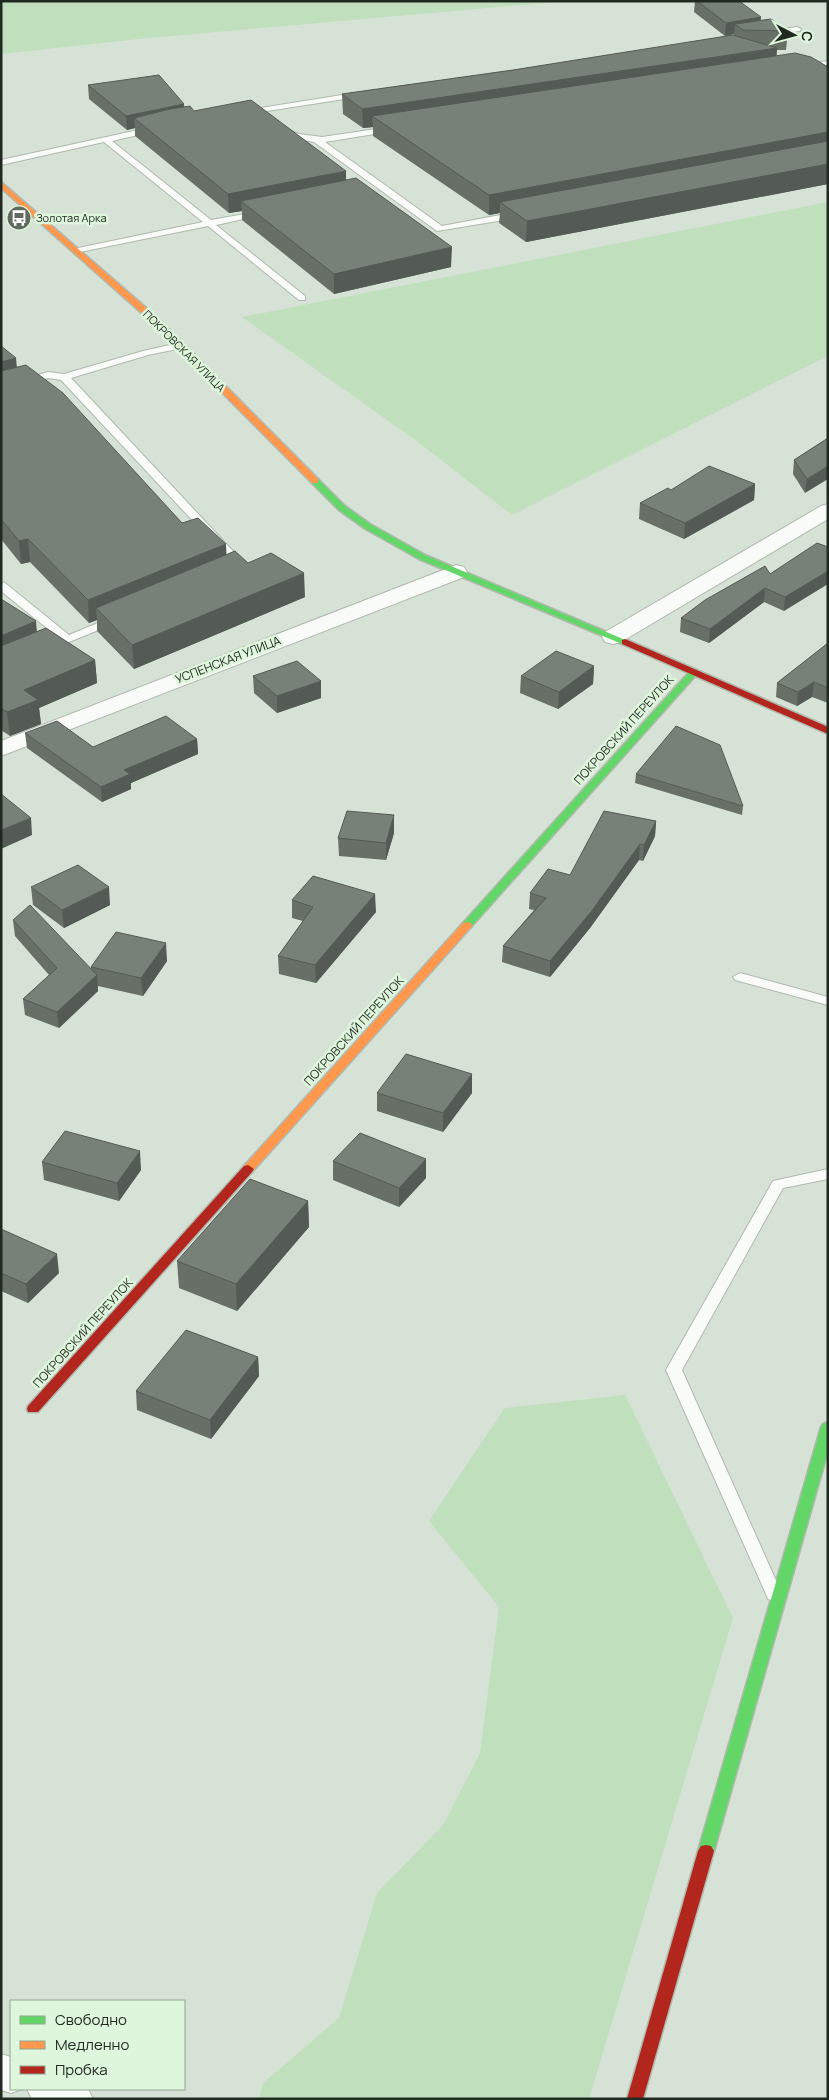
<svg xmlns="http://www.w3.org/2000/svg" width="829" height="2100" font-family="Manrope,sans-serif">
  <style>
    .green { fill: #c0dfbd }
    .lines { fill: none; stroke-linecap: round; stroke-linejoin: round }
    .lane-casing { stroke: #b0b9ae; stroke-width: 2 }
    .street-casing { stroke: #b0b9ae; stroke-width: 2 }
    .fast-casing { stroke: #b0b9ae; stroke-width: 3 }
    .slow-casing { stroke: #b0b9ae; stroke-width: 3 }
    .jam-casing { stroke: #b0b9ae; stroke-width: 3 }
    .lane { fill: #f9fbf9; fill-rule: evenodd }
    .street { fill: #f9fbf9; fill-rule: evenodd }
    .fast { fill: #63d668; fill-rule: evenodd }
    .slow { fill: #ff974d; fill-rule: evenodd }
    .jam { fill: #b3261e; fill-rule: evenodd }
    .wall { fill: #676f67 }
    .shaded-wall { fill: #545a54 }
    .building { fill: #788178; stroke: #545a54 }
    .labels { text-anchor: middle; stroke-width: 5; stroke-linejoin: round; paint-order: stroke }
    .far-poi-label { font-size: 11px; fill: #212a20; stroke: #def6dc; text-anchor: start }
    .far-street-label { font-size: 11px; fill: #212a20; stroke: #def6dc }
    .street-label { font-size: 12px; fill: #212a20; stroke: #def6dc }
  </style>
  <rect width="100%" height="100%" fill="#d6e2d5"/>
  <g class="green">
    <polygon points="1,1 567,1 139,39 1,54"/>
    <polygon points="828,202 828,356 512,515 418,442 242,317"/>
    <polygon points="625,1395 733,1618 589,2099 259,2099 263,2083 339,2018 377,1893 444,1824 480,1753 499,1607 429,1521 505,1408"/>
  </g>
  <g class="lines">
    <defs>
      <g id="lane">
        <polygon points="797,27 801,29 800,31 768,35 764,33 768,31"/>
        <polygon points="828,61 828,65 804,68 800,66 804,64"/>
        <polygon points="361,92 364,92 364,96 247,114 243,112 247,110"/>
        <polygon points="152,127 156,129 155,131 112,141 211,220 262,211 262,215 216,225 305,296 305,300 299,300 208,226 75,253 73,251 78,248 203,222 104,142 1,165 1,160"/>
        <polygon points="390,127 393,127 393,131 325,142 442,226 516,212 520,215 516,218 437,231 314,142 293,138 282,131 286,129 299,134 322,137"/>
        <polygon points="179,343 182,344 182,348 148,355 71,378 245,564 246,566 245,568 237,568 61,380 48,378 1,392 1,386 48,372 64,374 143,351"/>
        <polygon points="1,582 5,583 69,635 110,618 118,618 120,620 118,622 52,649 44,649 42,647 59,638 1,591"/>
        <polygon points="740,973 828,997 828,1005 735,980 733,977"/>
        <polygon points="828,1169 828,1179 783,1188 682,1370 782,1594 780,1599 774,1601 768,1599 766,1594 666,1370 773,1181"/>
      </g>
      <g id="street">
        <polygon points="828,504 828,519 621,642 613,644 605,642 602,637 605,632 821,506"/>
        <polygon points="456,565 464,567 467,572 464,577 1,756 1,741"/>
        <polygon points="1,2054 11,2057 11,2089 22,2089 11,2093 1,2090"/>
        <polygon points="27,2089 88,2089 93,2099 32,2099"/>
      </g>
      <g id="fast">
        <polygon points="315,478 318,479 345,506 370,524 425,555 630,642 625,645 622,644 419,559 364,528 339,510 312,483 311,481"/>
        <polygon points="694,669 697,670 697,674 471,927 463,927 462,925 463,923 691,670"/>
        <polygon points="828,1422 828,1451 714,1851 711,1856 706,1857 701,1856 698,1851 821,1427 823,1424"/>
      </g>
      <g id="slow">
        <polygon points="1,182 160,320 318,479 318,483 312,483 154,324 1,188"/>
        <polygon points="467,922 471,923 472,925 471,927 252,1172 244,1172 242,1169 244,1166 463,923"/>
      </g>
      <g id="jam">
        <polygon points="625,639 828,727 828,734 622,644 622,640"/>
        <polygon points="248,1165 254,1169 252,1172 38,1412 28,1412 27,1409 28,1406 244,1166"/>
        <polygon points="706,1845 711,1846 714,1851 643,2099 627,2099 698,1851 701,1846"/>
      </g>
    </defs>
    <use href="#lane" class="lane-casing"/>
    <use href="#street" class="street-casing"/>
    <use href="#fast" class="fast-casing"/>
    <use href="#slow" class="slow-casing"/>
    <use href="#jam" class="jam-casing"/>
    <use href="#lane" class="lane"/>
    <use href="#street" class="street"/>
    <use href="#fast" class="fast"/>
    <use href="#slow" class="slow"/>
    <use href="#jam" class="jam"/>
  </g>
  <g class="wall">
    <polygon points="695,1 739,1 761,20 788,31 786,50 777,50 776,56 828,67 828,184 526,242 499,223 500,213 489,215 373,136 373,127 363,128 343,114 342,94 513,70 734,36 734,34 725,36 694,12"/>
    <polygon points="88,85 184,104 184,107 346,180 451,267 334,294 242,220 242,211 229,213 135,136 135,128 127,130 89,99"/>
    <polygon points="1,346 17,367 182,523 226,555 248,563 305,597 134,669 97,631 97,620 89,623 30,562 21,564 1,539"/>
    <polygon points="828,438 805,493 793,474 794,460"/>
    <polygon points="755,484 754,500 684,539 639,519 640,503 671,490"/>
    <polygon points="828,547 784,611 764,602 709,643 680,632 681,618 770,574"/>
    <polygon points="1,599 37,632 95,660 97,683 39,708 41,724 10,736 1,730"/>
    <polygon points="828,643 828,703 812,697 797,706 776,697 777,683"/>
    <polygon points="594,666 593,684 558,709 520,693 521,676"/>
    <polygon points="253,676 321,698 277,713 254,693"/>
    <polygon points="25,733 93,747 197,739 198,754 131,783 131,789 102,802 27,748"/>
    <polygon points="636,774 743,806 742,815 635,783"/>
    <polygon points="394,815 394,833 386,860 339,856 338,838"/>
    <polygon points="656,821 655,836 643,861 639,860 590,928 550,977 502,962 503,946 534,910 529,909 530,893 570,875"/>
    <polygon points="31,887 110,905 64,928 33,905"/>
    <polygon points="292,900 376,912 316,983 279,974 278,956 303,921 292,918"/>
    <polygon points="13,920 91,969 91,967 167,961 143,996 98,986 98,991 59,1028 25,1015 23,999 49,975 15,936"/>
    <polygon points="472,1074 472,1093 443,1132 377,1111 377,1093"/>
    <polygon points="333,1161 426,1178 399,1207 333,1180"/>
    <polygon points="42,1162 141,1170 119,1201 44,1180"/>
    <polygon points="308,1201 309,1227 237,1311 179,1288 177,1261"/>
    <polygon points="1,1229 59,1273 28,1303 1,1291"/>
    <polygon points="258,1357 259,1376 211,1439 137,1410 136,1391"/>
  </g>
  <g class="shaded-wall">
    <polygon points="761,17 760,30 735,24 734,34 725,36 726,23"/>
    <polygon points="777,48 776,67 372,116 373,127 363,128 362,109"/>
    <polygon points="184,104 185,118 134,118 135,128 127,130 126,116"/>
    <polygon points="828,132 828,152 500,202 500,213 489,215 489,195"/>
    <polygon points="828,164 828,184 526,242 527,221"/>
    <polygon points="346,171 346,190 241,201 242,211 229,213 228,194"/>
    <polygon points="452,247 451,267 334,294 334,274"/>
    <polygon points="16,358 18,379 1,384 1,362"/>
    <polygon points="828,466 828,479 805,493 807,479"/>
    <polygon points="755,484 754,500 684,539 685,523"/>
    <polygon points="28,539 30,562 21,564 19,541"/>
    <polygon points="226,544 227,567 96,608 97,620 89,623 88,600"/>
    <polygon points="828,571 828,584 784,611 785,597"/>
    <polygon points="304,573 305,597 134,669 132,645"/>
    <polygon points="765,588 764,602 709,643 710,629"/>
    <polygon points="36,621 38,645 1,660 1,636"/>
    <polygon points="95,660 97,683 39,708 41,724 10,736 7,712 24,690"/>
    <polygon points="594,666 593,684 558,709 559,692"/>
    <polygon points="321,681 321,698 277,713 277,696"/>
    <polygon points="814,682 812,697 797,706 798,692"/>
    <polygon points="197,739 198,754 131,783 131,789 102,802 101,787 124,770"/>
    <polygon points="394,815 394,833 386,860 386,843"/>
    <polygon points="31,818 32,835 1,849 1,830"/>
    <polygon points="656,821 655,836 643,861 644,845"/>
    <polygon points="640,844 639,860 590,928 550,977 550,961"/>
    <polygon points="109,887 110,905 64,928 62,910"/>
    <polygon points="375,894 376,912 316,983 315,965"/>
    <polygon points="166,943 167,961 143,996 141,978"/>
    <polygon points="97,975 98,991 59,1028 57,1012"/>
    <polygon points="472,1074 472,1093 443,1132 443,1113"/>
    <polygon points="140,1151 141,1170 119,1201 117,1183"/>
    <polygon points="426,1159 426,1178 399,1207 399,1188"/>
    <polygon points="308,1201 309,1227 237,1311 236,1284"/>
    <polygon points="57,1254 59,1273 28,1303 26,1284"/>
    <polygon points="258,1357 259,1376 211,1439 210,1420"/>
  </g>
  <g class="building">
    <polygon points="697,1 739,1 761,17 726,23"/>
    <polygon points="771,19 788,31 743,30 735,24"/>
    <polygon points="733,35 777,48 362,109 342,94 513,70"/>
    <polygon points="795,53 811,57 828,67 828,132 489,195 372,116"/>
    <polygon points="159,75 184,104 126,116 88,85"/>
    <polygon points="251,100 346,171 228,194 134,118 170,109 190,106 194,111"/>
    <polygon points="828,141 828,164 527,221 500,202"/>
    <polygon points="356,178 452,247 334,274 241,201"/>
    <polygon points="1,346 16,358 1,362"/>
    <polygon points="26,365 63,393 182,523 198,518 226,544 88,600 28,539 19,541 1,519 1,371"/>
    <polygon points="828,438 828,466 807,479 794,460"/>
    <polygon points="709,466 755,484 685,523 640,503 668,488 671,490"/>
    <polygon points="817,543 828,547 828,571 785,597 765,588 710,629 681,618 705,600 765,566 770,574"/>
    <polygon points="235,551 248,563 271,553 304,573 132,645 96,608"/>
    <polygon points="1,599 36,621 1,636"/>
    <polygon points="46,628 95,660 24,690 38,700 7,712 1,708 1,646"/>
    <polygon points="828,643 828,688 814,682 798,692 777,683"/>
    <polygon points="556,651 594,666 559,692 521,676"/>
    <polygon points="297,661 321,681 277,696 253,676"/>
    <polygon points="166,716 197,739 124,770 130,774 101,787 25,733 57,721 93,747"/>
    <polygon points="676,726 720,745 743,806 636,774"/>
    <polygon points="1,794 31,818 1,830"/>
    <polygon points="347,811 394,815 386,843 338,838"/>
    <polygon points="604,811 656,821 644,845 640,844 591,912 550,961 503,946 546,898 530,893 548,869 570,875"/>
    <polygon points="78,865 109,887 62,910 31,887"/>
    <polygon points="313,876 375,894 315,965 278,956 313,907 292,900"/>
    <polygon points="30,905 97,975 57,1012 23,999 57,968 13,920"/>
    <polygon points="116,932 166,943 141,978 91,967"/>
    <polygon points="406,1054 472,1074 443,1113 377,1093"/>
    <polygon points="65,1131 140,1151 117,1183 42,1162"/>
    <polygon points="360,1133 426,1159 399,1188 333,1161"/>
    <polygon points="250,1179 308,1201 236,1284 177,1261"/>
    <polygon points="1,1229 57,1254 26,1284 1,1273"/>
    <polygon points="186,1330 258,1357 210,1420 136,1391"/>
  </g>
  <defs>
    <symbol id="bus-disc" viewBox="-11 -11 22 22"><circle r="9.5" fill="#606a5f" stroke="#def6dc"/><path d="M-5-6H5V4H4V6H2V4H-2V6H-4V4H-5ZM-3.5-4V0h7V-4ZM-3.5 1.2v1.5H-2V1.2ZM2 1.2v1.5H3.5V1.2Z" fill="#fff"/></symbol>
  </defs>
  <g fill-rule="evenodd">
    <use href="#bus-disc" x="5" y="204" width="28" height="28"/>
  </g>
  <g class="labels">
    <g class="far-poi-label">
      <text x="36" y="222">Золотая Арка</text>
    </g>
    <g class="far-street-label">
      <text transform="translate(184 351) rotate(45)" y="4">ПОКРОВСКАЯ УЛИЦА</text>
    </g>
    <g class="street-label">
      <text transform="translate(228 660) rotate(-21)" y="4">УСПЕНСКАЯ УЛИЦА</text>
      <text transform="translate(624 730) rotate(-48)" y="4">ПОКРОВСКИЙ ПЕРЕУЛОК</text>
      <text transform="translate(354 1031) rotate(-48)" y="4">ПОКРОВСКИЙ ПЕРЕУЛОК</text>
      <text transform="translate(83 1333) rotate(-48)" y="4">ПОКРОВСКИЙ ПЕРЕУЛОК</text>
    </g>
  </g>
  <rect width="829" height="2100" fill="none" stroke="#212a20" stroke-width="5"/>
  <rect x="10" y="2000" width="175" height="90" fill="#def6dc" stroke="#92a491"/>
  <rect x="20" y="2016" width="25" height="8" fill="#63d668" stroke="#92a491"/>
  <text x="55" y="2025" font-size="15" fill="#212a20">Свободно</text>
  <rect x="20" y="2041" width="25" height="8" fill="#ff974d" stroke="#92a491"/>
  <text x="55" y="2050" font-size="15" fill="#212a20">Медленно</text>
  <rect x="20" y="2066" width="25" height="8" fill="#b3261e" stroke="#92a491"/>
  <text x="55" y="2075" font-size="15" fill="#212a20">Пробка</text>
  <g transform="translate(794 35) rotate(96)" stroke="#def6dc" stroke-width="4" paint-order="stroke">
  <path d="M0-4L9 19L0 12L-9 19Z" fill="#212a20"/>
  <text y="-8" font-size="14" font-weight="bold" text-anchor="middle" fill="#212a20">С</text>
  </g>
</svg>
